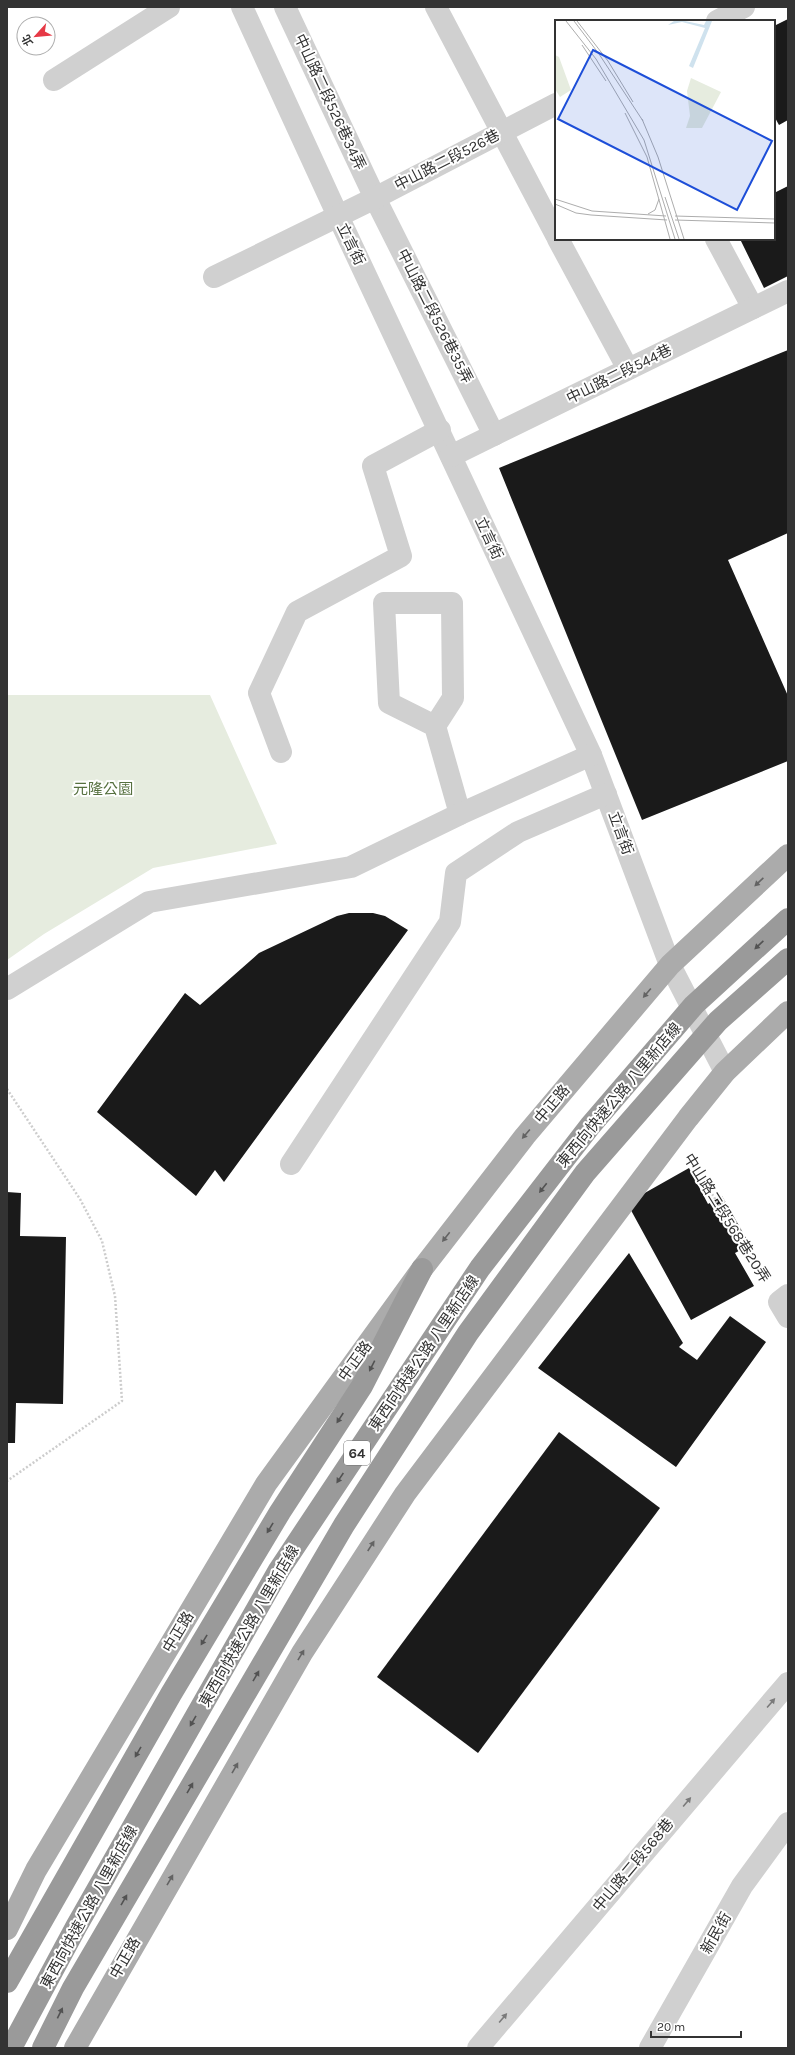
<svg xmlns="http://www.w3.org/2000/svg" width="795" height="2055" font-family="Karla,'Noto Sans TC',sans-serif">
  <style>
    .green { fill: #e6ecdf }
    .building { fill: #1a1a1a }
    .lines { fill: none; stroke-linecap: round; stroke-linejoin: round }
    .path { stroke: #cdcdcd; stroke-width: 2.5; stroke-dasharray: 2 2; stroke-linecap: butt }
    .minor { stroke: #d0d0d0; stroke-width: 22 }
    .major { stroke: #ababab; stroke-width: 22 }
    .highway { stroke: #9a9a9a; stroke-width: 22 }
    .oneway { fill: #636363 }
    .oneway2 { fill: #525252 }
    .oneway3 { fill: #7a7a7a }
    .labels { text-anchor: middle; stroke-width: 4; stroke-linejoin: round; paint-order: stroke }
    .shield { fill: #fff; stroke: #707070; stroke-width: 1 }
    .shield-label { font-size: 14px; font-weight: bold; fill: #333 }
    .street-label { font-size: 15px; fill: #333; stroke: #fff }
    .park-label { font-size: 15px; fill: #56703f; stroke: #fff }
    .inset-road { fill: none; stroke: #adadad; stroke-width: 1 }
    .view { fill: #1d4ed8; fill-opacity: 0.15; stroke: #1d4ed8; stroke-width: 2 }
    .inset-edge { fill: none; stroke: #333; stroke-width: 2 }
  </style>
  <rect width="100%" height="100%" fill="#fff"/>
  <polygon class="green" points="7,695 210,695 277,844 153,868 44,934 7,960"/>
  <g class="building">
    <polygon points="788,19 788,120 779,125 774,116 774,26"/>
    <polygon points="788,186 788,276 764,288 740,239 774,239 774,193"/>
    <polygon points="788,350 788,533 728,560 788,696 788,761 642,820 499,468"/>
    <polygon points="349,913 373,913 385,916 408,930 224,1182 215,1170 196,1196 97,1112 185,993 200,1005 259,953 337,916"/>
    <polygon points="689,1168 708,1204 722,1196 750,1245 735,1253 754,1286 691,1320 627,1203"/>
    <polygon points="7,1192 21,1193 20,1236 66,1237 63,1404 16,1403 15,1443 7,1443"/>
    <polygon points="629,1253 683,1343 679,1347 697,1360 730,1316 766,1342 676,1467 538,1368"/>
    <polygon points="559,1432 660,1508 478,1753 377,1677"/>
  </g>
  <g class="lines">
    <g class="path">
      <polyline points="7,1089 80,1199 102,1241 115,1296 122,1401 7,1481"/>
      <polyline points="691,1160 765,1280"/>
    </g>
    <g class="minor">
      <polyline points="242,7 338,216 591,755 670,965 725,1072"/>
      <polyline points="285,7 375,198 494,435"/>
      <polyline points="436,7 556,235"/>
      <polyline points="717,21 744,7"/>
      <polyline points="54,80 169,7"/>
      <polyline points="558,239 628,369"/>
      <polyline points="716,239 753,308"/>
      <polyline points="214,277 375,198 556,104"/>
      <polyline points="451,456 788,291"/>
      <polyline points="435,726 389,703 384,603 452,603 453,698 435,726 460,814"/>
      <polyline points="281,752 259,693 297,612 401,556 373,466 440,430"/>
      <polyline points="7,989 149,902 351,867 460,814 591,755"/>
      <polyline points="291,1164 450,922 456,873 518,832 606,794"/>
      <polyline points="788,1295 779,1302 788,1317"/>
      <polyline points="478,2048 788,1683"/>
      <polyline points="650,2048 742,1886 788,1823"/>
    </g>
    <g class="major">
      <polyline points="7,1929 36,1870 266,1484 422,1269 525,1136 670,965 788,855"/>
      <polyline points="75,2048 302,1653 405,1494 688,1118 725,1072 788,1012"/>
    </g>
    <g class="highway">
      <polyline points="7,1982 171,1694 280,1512 362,1386 422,1269"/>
      <polyline points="11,2048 76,1927 279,1570 480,1268 590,1126 694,1005 788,919"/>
      <polyline points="43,2048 73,1988 344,1525 468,1333 585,1173 718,1021 788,959"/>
    </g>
  </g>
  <defs><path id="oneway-solid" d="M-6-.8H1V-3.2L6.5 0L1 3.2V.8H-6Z"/></defs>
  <g class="oneway">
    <use href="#oneway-solid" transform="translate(759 882) rotate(137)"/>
    <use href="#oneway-solid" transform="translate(647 993) rotate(130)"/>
    <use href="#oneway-solid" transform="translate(526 1134) rotate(130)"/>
    <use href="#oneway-solid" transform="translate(446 1237) rotate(128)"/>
    <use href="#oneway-solid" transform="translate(371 1546) rotate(-57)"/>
    <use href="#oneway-solid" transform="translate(301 1655) rotate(-59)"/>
    <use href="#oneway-solid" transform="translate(235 1768) rotate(-60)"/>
    <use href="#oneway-solid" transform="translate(170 1880) rotate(-60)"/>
  </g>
  <g class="oneway2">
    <use href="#oneway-solid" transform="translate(759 945) rotate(137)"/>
    <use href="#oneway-solid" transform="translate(543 1188) rotate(128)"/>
    <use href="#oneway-solid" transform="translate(372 1366) rotate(117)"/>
    <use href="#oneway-solid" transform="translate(340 1418) rotate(123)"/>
    <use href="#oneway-solid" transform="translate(340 1478) rotate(124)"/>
    <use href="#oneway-solid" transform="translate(270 1528) rotate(121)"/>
    <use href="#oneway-solid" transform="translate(204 1640) rotate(121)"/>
    <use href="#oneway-solid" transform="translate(256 1676) rotate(-60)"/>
    <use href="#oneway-solid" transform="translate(193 1721) rotate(120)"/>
    <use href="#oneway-solid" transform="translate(138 1752) rotate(120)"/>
    <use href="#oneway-solid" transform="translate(190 1788) rotate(-60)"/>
    <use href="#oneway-solid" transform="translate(124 1900) rotate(-60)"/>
    <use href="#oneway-solid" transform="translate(60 2013) rotate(-64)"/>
  </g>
  <g class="oneway3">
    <use href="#oneway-solid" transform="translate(771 1703) rotate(-49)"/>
    <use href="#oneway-solid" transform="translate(687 1802) rotate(-50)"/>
    <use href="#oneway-solid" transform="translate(503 2018) rotate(-50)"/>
  </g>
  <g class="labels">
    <rect class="shield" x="344" y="1441" width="26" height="24" rx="3"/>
    <g class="shield-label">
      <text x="357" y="1458">64</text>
    </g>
    <g class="street-label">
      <text transform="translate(330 102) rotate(65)" y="5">中山路二段526巷34弄</text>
      <text transform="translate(447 160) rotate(-27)" y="5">中山路二段526巷</text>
      <text transform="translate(351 244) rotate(64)" y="5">立言街</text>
      <text transform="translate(435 316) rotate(63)" y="5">中山路二段526巷35弄</text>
      <text transform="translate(619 374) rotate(-26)" y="5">中山路二段544巷</text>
      <text transform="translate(489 538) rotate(65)" y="5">立言街</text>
      <text transform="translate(621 833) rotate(70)" y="5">立言街</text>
      <text transform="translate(619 1095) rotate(-50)" y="5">東西向快速公路 八里新店線</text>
      <text transform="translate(552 1104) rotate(-50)" y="5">中正路</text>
      <text transform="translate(727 1218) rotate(58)" y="5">中山路二段568巷20弄</text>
      <text transform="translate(424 1353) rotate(-56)" y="5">東西向快速公路 八里新店線</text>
      <text transform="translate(355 1361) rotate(-54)" y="5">中正路</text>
      <text transform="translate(249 1626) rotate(-60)" y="5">東西向快速公路 八里新店線</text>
      <text transform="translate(178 1632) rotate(-59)" y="5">中正路</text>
      <text transform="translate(633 1865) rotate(-50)" y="5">中山路二段568巷</text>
      <text transform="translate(89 1907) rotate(-61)" y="5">東西向快速公路 八里新店線</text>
      <text transform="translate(716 1933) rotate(-60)" y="5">新民街</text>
      <text transform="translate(125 1958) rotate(-60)" y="5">中正路</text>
    </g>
    <g class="park-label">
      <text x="103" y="794">元隆公園</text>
    </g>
  </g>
  <g transform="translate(555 20)">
    <rect width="220" height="220" fill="#fff"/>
    <path d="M0,35l4,2 12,33 -11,7 -5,-8zM136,58l30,14 -19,36h-16l4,-12 -3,-25z" fill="#e6ecdf"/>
    <path d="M119,1h11l19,4 2,-4h6l-19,47 -4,-2 16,-38 -23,-6 -14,3z" fill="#cfe2ee"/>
    <path class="inset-road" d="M11,1l30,38 48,81 31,99M19,1l25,33 44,67M22,1l31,40 25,41M27,25l24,36M70,93l22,44 23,82M87,99l16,38 26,82M110,177l14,42M0,179l37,12 74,5M0,184l21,9 15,2 76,5M93,194l7,-4 4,-11M120,196l100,3M120,200l100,3"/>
    <path class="view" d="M38,30l179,91 -35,69 -179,-91z"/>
    <rect width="220" height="220" class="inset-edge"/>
  </g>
  <rect width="795" height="2055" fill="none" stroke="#333333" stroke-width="16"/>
  <g transform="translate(36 36) rotate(243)"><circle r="19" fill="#ffffff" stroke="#adadad"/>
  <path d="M0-3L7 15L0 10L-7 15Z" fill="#e63946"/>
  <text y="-6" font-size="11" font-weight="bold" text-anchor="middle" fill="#333333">北</text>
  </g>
  <path d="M651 2031v6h90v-6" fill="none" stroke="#333333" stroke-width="2"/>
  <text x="657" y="2031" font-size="12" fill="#333333" stroke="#ffffff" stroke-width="3" paint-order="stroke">20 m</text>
</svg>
